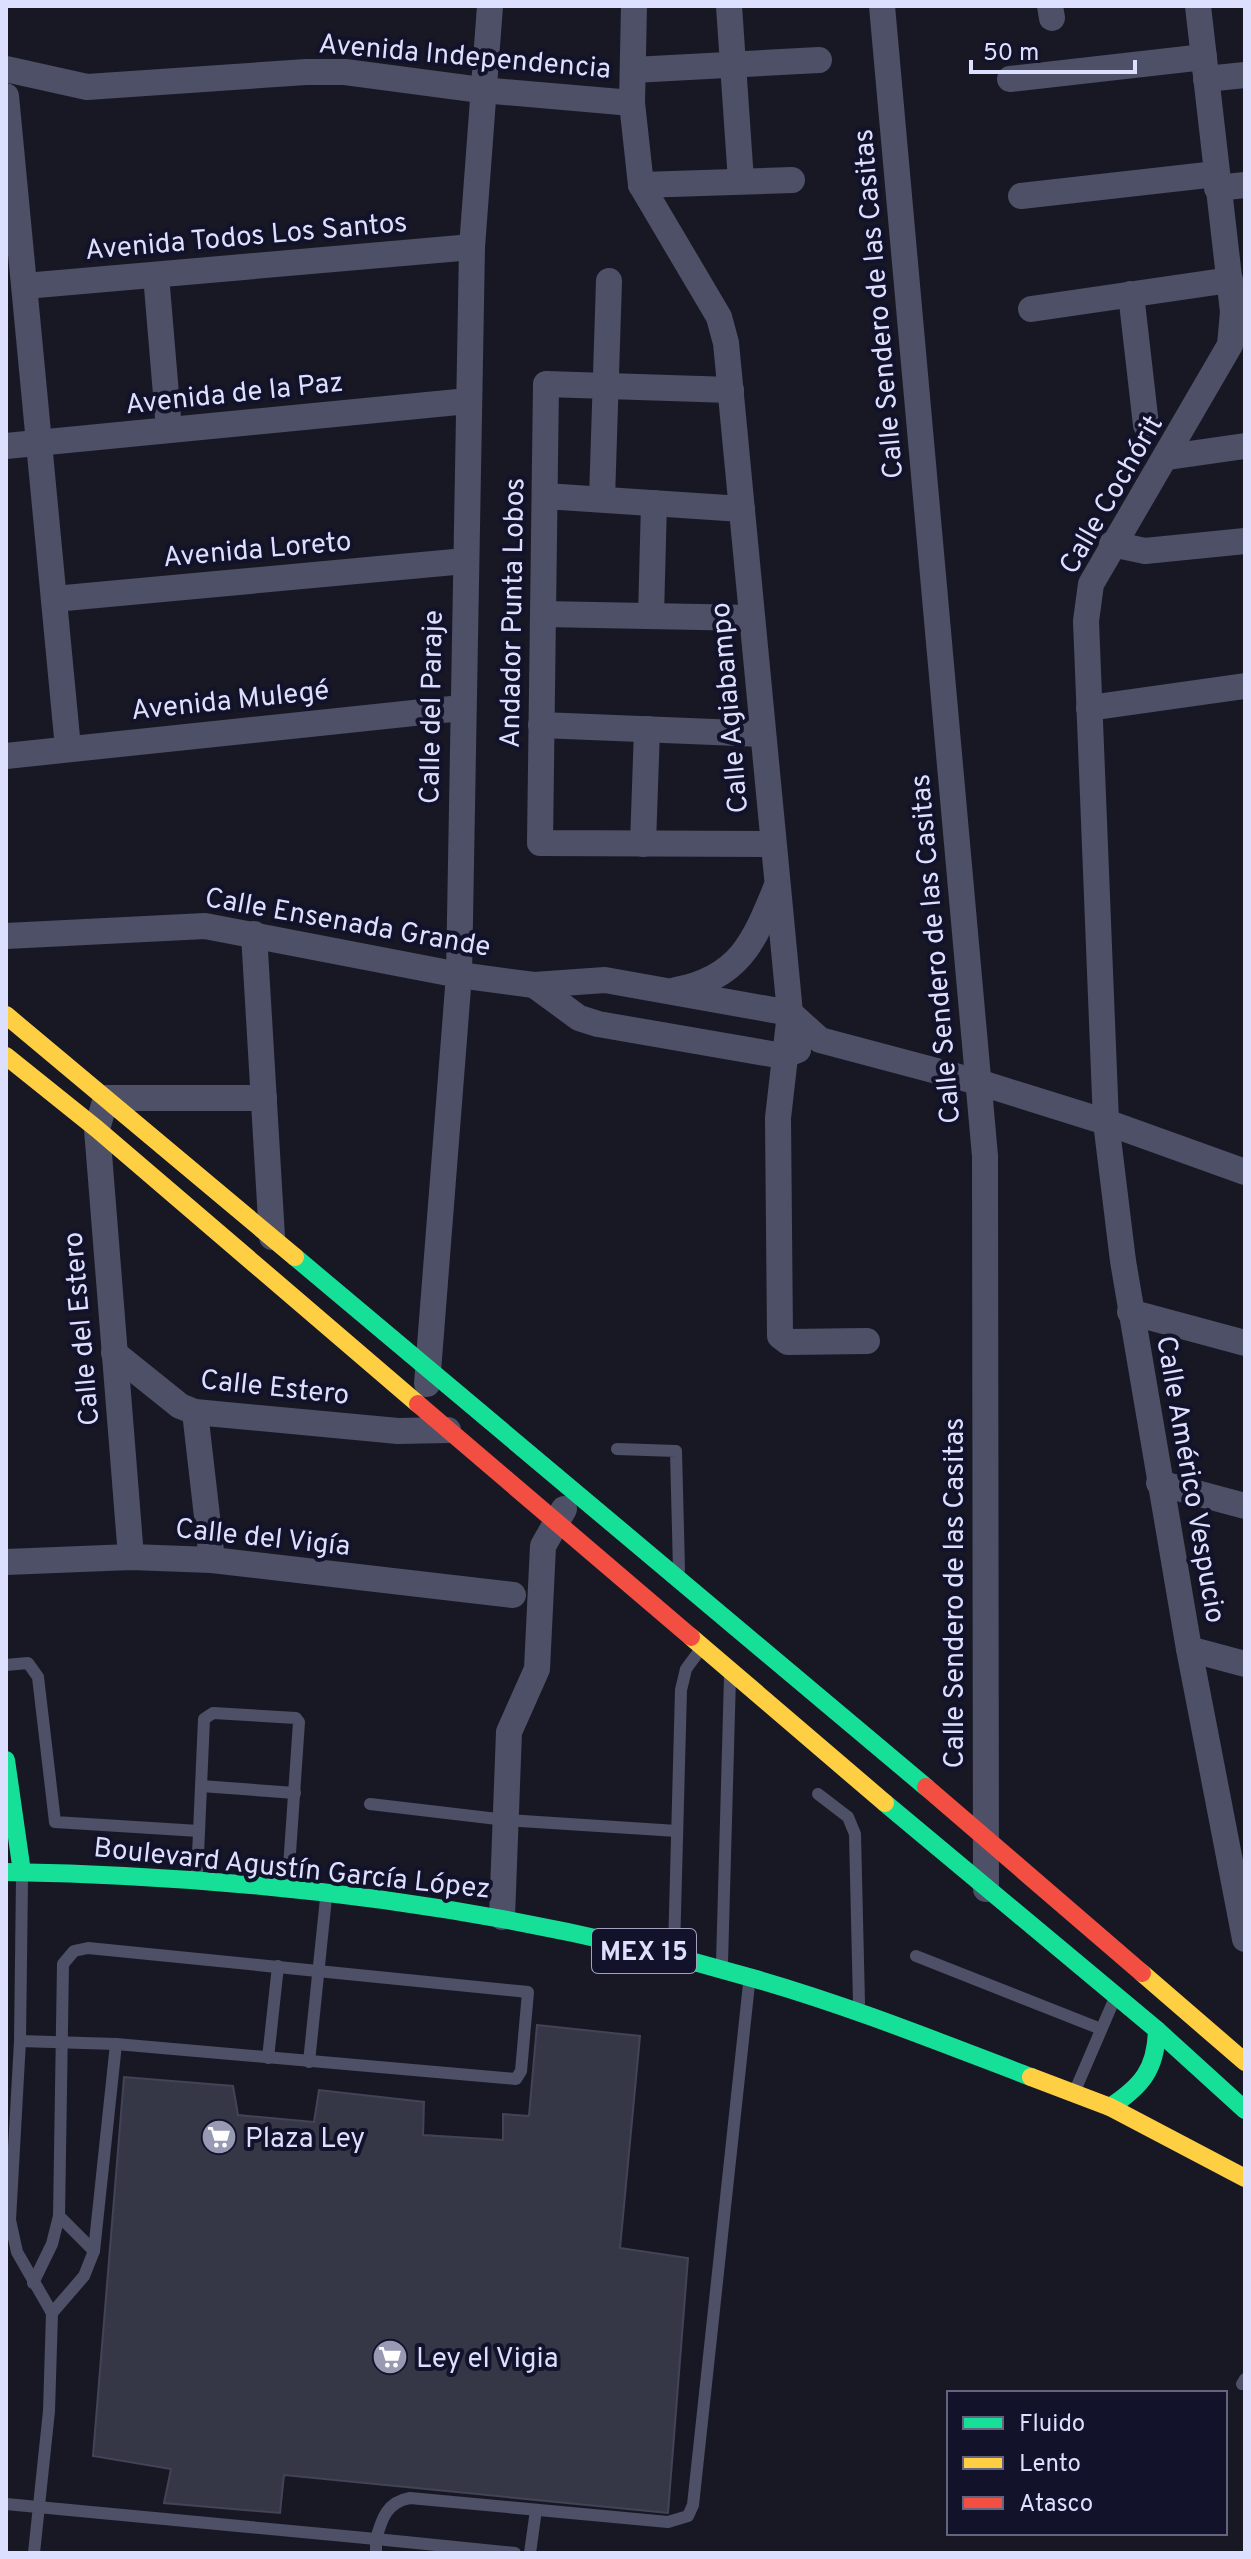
<svg xmlns="http://www.w3.org/2000/svg" width="1251" height="2559" font-family="Overpass,sans-serif">
  <style>
    .building { fill: #363746; stroke: #434358; stroke-width: 2 }
    .lines { fill: none; stroke-linecap: round; stroke-linejoin: round }
    .lane { stroke: #4d5066; stroke-width: 12 }
    .street { stroke: #4d5066; stroke-width: 26 }
    .fast { stroke: #16e098; stroke-width: 18 }
    .slow { stroke: #ffcf43; stroke-width: 18 }
    .jam { stroke: #f24e42; stroke-width: 18 }
    .labels { text-anchor: middle; stroke-width: 8; stroke-linejoin: round; paint-order: stroke }
    .shield { fill: #12122b; stroke: #a0a2bf; stroke-width: 2 }
    .shield-label { font-size: 26px; font-weight: bold; fill: #dddffe }
    .street-label { font-size: 28px; fill: #dddffe; stroke: #12122b }
    .poi-label { font-size: 28px; fill: #dddffe; stroke: #12122b; text-anchor: start }
  </style>
  <rect width="100%" height="100%" fill="#181825"/>
  <polygon class="building" points="537,2025 640,2036 620,2248 688,2258 668,2513 284,2475 280,2513 164,2503 171,2469 93,2456 124,2077 233,2086 238,2115 314,2122 319,2090 424,2102 423,2135 503,2140 503,2114 529,2116"/>
  <g class="lines">
    <g class="lane">
      <polyline points="617,1449 676,1451 679,1570"/>
      <polyline points="6,1665 28,1663 38,1677 55,1822 199,1831"/>
      <polyline points="201,1786 295,1793"/>
      <polyline points="818,1794 848,1817 855,1834 859,2003"/>
      <polyline points="370,1804 506,1820 677,1831"/>
      <polyline points="197,1877 204,1719 213,1713 296,1718 299,1722 288,1882"/>
      <polyline points="674,1950 681,1690 686,1669 700,1650"/>
      <polyline points="916,1956 1101,2029"/>
      <polyline points="722,1963 730,1677"/>
      <polyline points="20,2041 22,1880"/>
      <polyline points="268,2058 278,1966"/>
      <polyline points="309,2062 326,1898"/>
      <polyline points="1077,2086 1114,2000"/>
      <polyline points="59,2216 94,2251"/>
      <polyline points="33,2283 52,2244 59,2216 63,1964 74,1951 88,1948 528,1992 521,2071 516,2079 116,2044 20,2041 10,2220 17,2252 52,2313 49,2411 34,2553"/>
      <polyline points="52,2313 84,2276 94,2251 116,2044"/>
      <polyline points="1242,2384 1245,2379"/>
      <polyline points="6,2504 376,2539 376,2553"/>
      <path d="M515,2553l-139,-14c6,-21 11,-37 34,-41l258,24 20,-6 5,-11 56,-521"/>
      <polyline points="530,2553 536,2510"/>
    </g>
    <g class="street">
      <polyline points="634,6 632,103 641,185 719,317 726,343 790,1013 778,1118 780,1336 788,1342 867,1341"/>
      <polyline points="729,6 741,181"/>
      <polyline points="882,6 985,1156 986,1889"/>
      <polyline points="1050,6 1052,18"/>
      <polyline points="1198,6 1233,312 1230,345 1091,584 1086,621 1106,1122 1123,1261 1189,1649 1245,1939"/>
      <polyline points="6,69 87,87 306,72 345,72 481,90 632,103"/>
      <polyline points="633,70 819,60"/>
      <polyline points="1010,79 1204,57"/>
      <polyline points="1206,79 1245,75"/>
      <polyline points="6,96 68,748"/>
      <polyline points="641,185 792,180"/>
      <polyline points="1217,188 1245,185"/>
      <polyline points="1021,196 1216,174"/>
      <polyline points="156,275 169,430"/>
      <polyline points="25,286 472,247"/>
      <polyline points="1131,294 1146,425"/>
      <polyline points="1031,309 1230,280"/>
      <polyline points="731,390 546,384 540,843 773,844"/>
      <polyline points="6,446 468,401"/>
      <polyline points="1168,457 1245,446"/>
      <polyline points="545,496 742,509"/>
      <polyline points="602,499 609,281"/>
      <polyline points="1112,544 1145,551 1245,541"/>
      <polyline points="54,599 465,561"/>
      <polyline points="543,614 752,618"/>
      <polyline points="651,616 654,503"/>
      <polyline points="1089,708 1245,686"/>
      <polyline points="541,725 763,734"/>
      <polyline points="6,756 461,708"/>
      <polyline points="643,844 647,729"/>
      <polyline points="254,934 272,1237"/>
      <polyline points="6,936 205,926 459,975 534,985 605,980 790,1013 820,1040 978,1082 1106,1122 1245,1172"/>
      <polyline points="534,985 579,1018 598,1024 783,1056 798,1050"/>
      <path d="M676,990c63,-12 78,-48 100,-102"/>
      <polyline points="1130,1312 1245,1343"/>
      <polyline points="114,1353 180,1406 195,1412 398,1431 448,1430"/>
      <polyline points="427,1384 459,975 472,247 490,6"/>
      <polyline points="195,1412 212,1560"/>
      <polyline points="1159,1483 1245,1506"/>
      <polyline points="131,1557 97,1129 106,1098 264,1098"/>
      <polyline points="6,1562 131,1557 212,1560 513,1595"/>
      <polyline points="1189,1649 1245,1664"/>
      <polyline points="502,1917 509,1732 537,1669 543,1546 564,1509"/>
    </g>
    <g class="fast">
      <polyline points="295,1257 926,1787"/>
      <polyline points="6,1760 22,1872"/>
      <polyline points="885,1803 1157,2030 1245,2110"/>
      <path d="M6,1872c252,4 504,35 746,106 95,27 187,64 279,99"/>
      <path d="M1110,2107c32,-21 46,-38 47,-77"/>
    </g>
    <g class="slow">
      <polyline points="6,1015 295,1257"/>
      <polyline points="6,1056 97,1129 418,1404"/>
      <polyline points="691,1637 885,1803"/>
      <polyline points="1142,1973 1245,2062"/>
      <polyline points="1031,2077 1110,2107 1245,2178"/>
    </g>
    <g class="jam">
      <polyline points="418,1404 691,1637"/>
      <polyline points="926,1787 1142,1973"/>
    </g>
  </g>
  <defs>
    <symbol id="supermarket-disc" viewBox="-11 -11 22 22"><circle r="9.5" fill="#9899b2" stroke="#12122b"/><path d="M-6-5.5h2.5l.6 2H6L4.5 2H-2.5L-4.4-4H-6ZM-1.5 3.2a1.3 1.3 0 1 0 .1 0ZM3 3.2a1.3 1.3 0 1 0 .1 0Z" fill="#fff"/></symbol>
  </defs>
  <g fill-rule="evenodd">
    <use href="#supermarket-disc" x="199" y="2117" width="40" height="40"/>
    <use href="#supermarket-disc" x="370" y="2337" width="40" height="40"/>
  </g>
  <g class="labels">
    <rect class="shield" x="592" y="1929" width="104" height="44" rx="6"/>
    <g class="shield-label">
      <text x="644" y="1960">MEX 15</text>
    </g>
    <g class="street-label">
      <text transform="translate(465 55) rotate(5)" y="10">Avenida Independencia</text>
      <text transform="translate(246 235) rotate(-5)" y="10">Avenida Todos Los Santos</text>
      <text transform="translate(877 304) rotate(-95)" y="10">Calle Sendero de las Casitas</text>
      <text transform="translate(234 392) rotate(-6)" y="10">Avenida de la Paz</text>
      <text transform="translate(1110 494) rotate(-60)" y="10">Calle Cochórit</text>
      <text transform="translate(257 548) rotate(-5)" y="10">Avenida Loreto</text>
      <text transform="translate(511 613) rotate(-89)" y="10">Andador Punta Lobos</text>
      <text transform="translate(230 699) rotate(-6)" y="10">Avenida Mulegé</text>
      <text transform="translate(430 707) rotate(-89)" y="10">Calle del Paraje</text>
      <text transform="translate(728 708) rotate(-95)" y="10">Calle Agiabampo</text>
      <text transform="translate(348 921) rotate(10)" y="10">Calle Ensenada Grande</text>
      <text transform="translate(934 949) rotate(-95)" y="10">Calle Sendero de las Casitas</text>
      <text transform="translate(80 1329) rotate(-95)" y="10">Calle del Estero</text>
      <text transform="translate(275 1386) rotate(6)" y="10">Calle Estero</text>
      <text transform="translate(1192 1479) rotate(80)" y="10">Calle Américo Vespucio</text>
      <text transform="translate(263 1536) rotate(6)" y="10">Calle del Vigía</text>
      <text transform="translate(953 1593) rotate(-90)" y="10">Calle Sendero de las Casitas</text>
      <text transform="translate(292 1867) rotate(6)" y="10">Boulevard Agustín García López</text>
    </g>
    <g class="poi-label">
      <text x="245" y="2147">Plaza Ley</text>
      <text x="416" y="2367">Ley el Vigia</text>
    </g>
  </g>
  <rect width="1251" height="2559" fill="none" stroke="#dddffe" stroke-width="16"/>
  <rect x="947" y="2391" width="280" height="144" fill="#12122b" stroke="#63647f" stroke-width="2"/>
  <rect x="963" y="2417" width="40" height="12" fill="#16e098" stroke="#63647f" stroke-width="2"/>
  <text x="1019" y="2431" font-size="24" fill="#dddffe">Fluido</text>
  <rect x="963" y="2457" width="40" height="12" fill="#ffcf43" stroke="#63647f" stroke-width="2"/>
  <text x="1019" y="2471" font-size="24" fill="#dddffe">Lento</text>
  <rect x="963" y="2497" width="40" height="12" fill="#f24e42" stroke="#63647f" stroke-width="2"/>
  <text x="1019" y="2511" font-size="24" fill="#dddffe">Atasco</text>
  <path d="M971 60v12h164v-12" fill="none" stroke="#dddffe" stroke-width="4"/>
  <text x="983" y="60" font-size="24" fill="#dddffe" stroke="#12122b" stroke-width="6" paint-order="stroke">50 m</text>
</svg>
